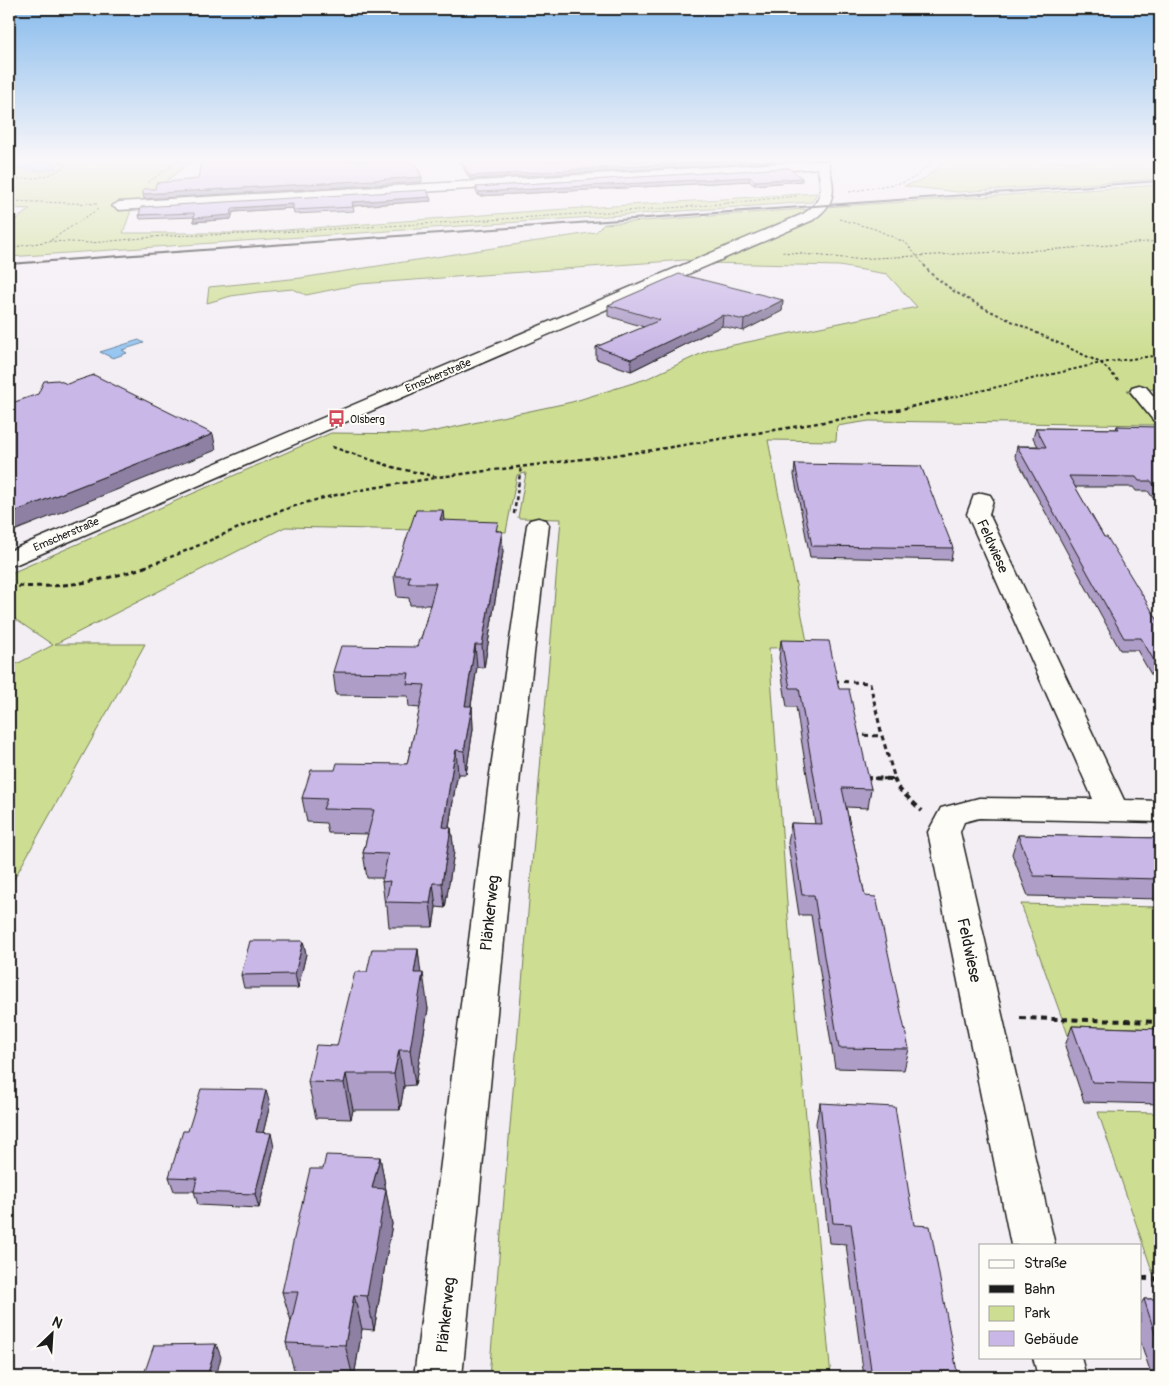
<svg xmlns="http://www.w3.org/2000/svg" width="1169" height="1386" font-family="Pangolin,sans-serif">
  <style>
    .green { fill: #cdde92; stroke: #747d57 }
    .water { fill: #97c6f2; stroke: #66829c }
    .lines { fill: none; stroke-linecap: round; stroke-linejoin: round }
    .street-casing { stroke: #1c1c1c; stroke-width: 3 }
    .secondary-casing { stroke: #1c1c1c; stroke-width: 3 }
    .path-far5 { stroke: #1c1c1c; stroke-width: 1; stroke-dasharray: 2.5 2; stroke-linecap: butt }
    .path-far4 { stroke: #1c1c1c; stroke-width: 2; stroke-dasharray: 3 2.5; stroke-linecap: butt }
    .path-far3 { stroke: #1c1c1c; stroke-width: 2.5; stroke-dasharray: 4 3; stroke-linecap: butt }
    .path-far2 { stroke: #1c1c1c; stroke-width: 3; stroke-dasharray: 5 4; stroke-linecap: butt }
    .path-far1 { stroke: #1c1c1c; stroke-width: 4; stroke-dasharray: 6 4.5; stroke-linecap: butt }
    .path { stroke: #1c1c1c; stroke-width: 5; stroke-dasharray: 8 5.5; stroke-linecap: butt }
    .street { fill: #fdfcf7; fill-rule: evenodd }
    .secondary { fill: #fdfcf7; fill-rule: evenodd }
    .rail { stroke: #1c1c1c; stroke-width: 2 }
    .wall { fill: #ad9dc7; stroke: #1c1c1c }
    .shaded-wall { fill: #8d80a2; stroke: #1c1c1c }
    .building { fill: #c9b7e7; stroke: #1c1c1c }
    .labels { text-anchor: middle; stroke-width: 4; stroke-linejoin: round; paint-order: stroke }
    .far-street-label { font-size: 11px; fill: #1c1c1c; stroke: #fdfcf7 }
    .far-poi-label { font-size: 11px; fill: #1c1c1c; stroke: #fdfcf7; text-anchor: start }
    .street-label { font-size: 14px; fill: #1c1c1c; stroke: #fdfcf7 }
    .near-street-label { font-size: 16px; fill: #1c1c1c; stroke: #fdfcf7 }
  </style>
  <rect width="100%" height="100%" fill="#f3eef4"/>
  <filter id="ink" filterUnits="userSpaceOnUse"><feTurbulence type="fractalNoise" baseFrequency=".02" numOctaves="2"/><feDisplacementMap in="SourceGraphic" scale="10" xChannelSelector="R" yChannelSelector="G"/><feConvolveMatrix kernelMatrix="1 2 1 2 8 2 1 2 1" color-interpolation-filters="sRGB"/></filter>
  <g filter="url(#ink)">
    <g class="green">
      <polygon points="9,161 191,161 131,210 123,233 247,233 535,211 817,193 812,202 9,257 9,225 30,209 9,208"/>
      <polygon points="946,161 1160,161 1160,179 958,192 904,186 924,179"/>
      <polygon points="1160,185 1160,389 1127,390 1157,425 869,421 837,426 836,441 768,440 808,647 769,648 791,960 831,1377 489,1377 561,519 518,518 526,473 517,475 506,532 285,527 55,644 145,644 9,888 9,668 53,645 9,615 9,574 331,433 422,434 572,402 646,379 709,350 917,307 887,274 839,266 709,263 825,207"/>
      <polygon points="803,209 813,211 695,261 685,260 360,284 306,295 293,289 259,292 231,296 207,303 209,287 301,278 596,232 604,224"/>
      <polygon points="1021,904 1160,907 1160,1037 1068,1035"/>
      <polygon points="1098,1112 1160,1113 1160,1294"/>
    </g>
    <g class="water">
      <path d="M9,161c14,0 37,-4 49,6l-15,4 -34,-3z"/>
      <polygon points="139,340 144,343 122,350 127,353 113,358 100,352"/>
    </g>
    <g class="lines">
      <defs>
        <g id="street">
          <polygon points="816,161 826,161 828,164 822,168 119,210 112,206 119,202"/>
          <polygon points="1139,385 1146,387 1160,404 1160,422 1153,420 1130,391 1132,387"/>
          <polygon points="982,493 990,495 993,500 989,514 1124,800 1160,801 1160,822 979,818 964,822 960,832 1055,1245 1011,1245 928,832 941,808 979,798 1093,799 967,514 974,495"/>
          <polygon points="538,518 546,520 549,525 520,774 462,1377 414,1377 490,774 527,525 530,520"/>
          <polygon points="1033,1357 1081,1357 1086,1377 1038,1377"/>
        </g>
        <path id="secondary" d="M816,161h12c6,27 11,41 -15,59l-796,344 -8,2v-15l794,-337c24,-15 18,-29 13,-53z"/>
      </defs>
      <use href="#street" class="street-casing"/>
      <use href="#secondary" class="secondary-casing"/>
      <g class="path-far5">
        <path d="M9,179c20,0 38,0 55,-12l1,-2 -6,-4"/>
        <polyline points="147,183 178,161"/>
        <polyline points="849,192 905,182 915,177 933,161"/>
        <polyline points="9,201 98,204"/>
        <polyline points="839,219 875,229 906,243 925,266"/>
        <polyline points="51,240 98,209"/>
        <polyline points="9,248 50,241 91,243 163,236 245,234 473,221 698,206 798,196"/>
        <polyline points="782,252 854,259 1060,249 1160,241"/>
      </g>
      <g class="path-far4">
        <polyline points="924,265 930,273 955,292 988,310 1101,363 1119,381"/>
        <polyline points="945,399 1101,363 1160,355"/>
      </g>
      <g class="path-far3">
        <polyline points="332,447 396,468 438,477 647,451 897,410 950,398"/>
        <polyline points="514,514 521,467"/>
        <path d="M144,567c49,-17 96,-42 145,-59 47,-16 97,-22 146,-30"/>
      </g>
      <g class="path-far2">
        <path d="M9,586c54,2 88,-3 139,-20"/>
        <polyline points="834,681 870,683 882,736 895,779"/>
        <polyline points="855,735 882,736"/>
        <polyline points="865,778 893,779"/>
      </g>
      <g class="path-far1">
        <polyline points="865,778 895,779"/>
        <polyline points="894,778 897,787 922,811"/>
        <polyline points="1020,1018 1160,1022"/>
      </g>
      <polyline class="path" points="1140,1278 1160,1279"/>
      <use href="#street" class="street"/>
      <use href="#secondary" class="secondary"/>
      <path class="rail" d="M9,264c384,-27 767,-56 1151,-83"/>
    </g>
    <g class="wall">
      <polygon points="459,161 774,161 774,162 470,179"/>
      <polygon points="789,168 802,181 754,185 749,181 479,196 476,191 476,187"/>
      <polygon points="430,197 431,201 353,206 354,211 294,214 293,208 233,212 231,219 194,222 194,217 140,219 139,215"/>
      <polygon points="783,300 782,311 743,331 722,326 631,371 596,359 596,347 644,327 608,316 608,305"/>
      <polygon points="1117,426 1160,431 1160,508 1148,491 1136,491 1133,487 1075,487 1104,537 1160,624 1160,690 1137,650 1120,650 1015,456 1017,446 1038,446 1033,438 1036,428 1116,429"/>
      <polygon points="795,464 953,548 951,560 810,557 794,475"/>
      <polygon points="444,521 499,531 503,552 484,668 477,667 471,706 472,706 473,729 466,774 458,774 455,788 449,828 451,828 454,852 445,908 436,907 433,927 389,927 387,906 385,906 382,882 382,878 367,878 363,853 368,834 328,833 326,823 307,822 302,798 335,770 407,764 420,708 409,707 408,696 336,695 333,672 417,647 421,639 430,605 410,605 409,598 397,597 394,576"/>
      <polygon points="781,640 839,689 871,789 868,808 846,807 865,896 909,1049 904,1070 835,1068 811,915 799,915 788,843 791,823 815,824 796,707 787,707 779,658"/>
      <polygon points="1018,835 1160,838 1160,899 1028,896 1012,854"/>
      <polygon points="303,941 306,954 298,988 244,988 241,975"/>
      <polygon points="418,949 420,973 428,1009 415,1085 404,1086 400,1110 353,1110 351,1119 316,1118 308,1082 337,1046 367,972"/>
      <polygon points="1072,1026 1160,1029 1160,1104 1084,1102 1065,1046"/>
      <polygon points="266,1090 270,1104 263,1133 274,1147 259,1208 198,1205 194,1191 174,1191 169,1177 188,1131"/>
      <polygon points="820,1103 914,1225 958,1377 864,1377 846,1244 829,1243 816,1123"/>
      <polygon points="380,1157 392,1224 374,1330 362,1329 354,1377 296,1376 286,1343 291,1321 282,1292 323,1169"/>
      <polygon points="1144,1299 1160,1299 1160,1377 1152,1377 1140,1340 1140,1305"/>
    </g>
    <g class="shaded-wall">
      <polygon points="725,161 774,161 774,162 470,179 470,176"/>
      <polygon points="422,177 422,182 144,199 143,194"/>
      <polygon points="750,177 749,181 479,196 479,192"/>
      <polygon points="802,178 802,181 754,185 755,181"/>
      <polygon points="430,197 431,201 353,206 352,202"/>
      <polygon points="293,204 294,208 233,212 231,219 194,222 194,218 233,208"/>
      <polygon points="783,300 782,311 743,331 744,320"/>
      <polygon points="723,315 722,326 631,371 631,359"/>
      <polygon points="213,434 216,450 9,533 9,514"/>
      <polygon points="443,510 445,531 440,520"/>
      <polygon points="502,531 503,552 484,668 482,645"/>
      <polygon points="475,645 477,667 467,729 465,706"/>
      <polygon points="472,706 473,729 466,774 464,751"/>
      <polygon points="456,750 458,774 455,788 445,852 443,827 453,764"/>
      <polygon points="451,828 454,852 445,908 442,883"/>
      <polygon points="433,883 436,907 433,927 430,903"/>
      <polygon points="303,941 306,954 298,988 295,974"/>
      <polygon points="418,949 422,983 423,973 428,1009 415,1085 410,1050 414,973"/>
      <polygon points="399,1050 404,1086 400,1110 394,1074"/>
      <polygon points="346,1074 353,1110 351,1119 344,1083"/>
      <polygon points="266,1090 270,1104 260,1146 256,1132"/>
      <polygon points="271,1133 274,1147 259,1208 255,1194"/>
      <polygon points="380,1157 392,1224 374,1330 367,1296 372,1188"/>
      <polygon points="354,1295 362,1329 354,1377 353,1377 345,1345"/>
      <polygon points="216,1344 221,1357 216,1377 207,1377"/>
    </g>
    <g class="building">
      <polygon points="201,161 414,161 422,177 143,194 143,189 155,189 156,183 198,179"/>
      <polygon points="461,161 725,161 470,176"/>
      <polygon points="789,168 802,178 755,181 750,177 479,192 476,187"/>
      <polygon points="427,190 430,197 352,202 353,207 293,210 293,204 233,208 230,215 194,218 194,213 139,215 141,207"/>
      <polygon points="679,274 783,300 744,320 723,315 631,359 596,347 660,320 608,305"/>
      <polygon points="94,375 213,434 9,514 9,404 38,394 44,381 58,380 67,384"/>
      <polygon points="1117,426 1157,427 1160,431 1160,493 1151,481 1139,481 1136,477 1069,476 1104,537 1107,537 1160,624 1160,671 1141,638 1124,638 1017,446 1046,447 1036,428 1119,429"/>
      <polygon points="795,464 921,466 953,548 812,546"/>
      <polygon points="416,510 443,510 440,520 498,522 496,531 502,531 482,645 475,645 465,706 472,706 464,751 456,750 453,764 443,827 451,828 442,883 433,883 430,903 386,902 390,881 382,882 388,854 363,853 374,810 323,809 327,799 302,798 311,770 335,770 337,763 407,764 425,685 407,684 409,673 333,672 341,646 417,647 419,639 421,639 436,583 408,583 410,576 394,576"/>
      <polygon points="781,640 829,641 839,689 849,689 871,789 842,788 865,896 876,897 909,1049 839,1048 814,895 802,895 791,823 822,824 799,688 790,688"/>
      <polygon points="1018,835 1160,838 1160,879 1034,876"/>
      <polygon points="250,941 303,941 295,974 241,975"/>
      <polygon points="372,949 418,949 414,973 423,973 410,1050 399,1050 394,1074 346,1074 344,1083 308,1082 316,1045 337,1046 355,972 367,972"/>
      <polygon points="1072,1026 1160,1029 1160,1084 1092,1082"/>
      <polygon points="201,1089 266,1090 256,1132 271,1133 255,1194 194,1192 197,1178 169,1177 183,1131 188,1131"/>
      <polygon points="820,1103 895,1107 914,1225 930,1226 958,1377 872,1377 851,1224 833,1223"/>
      <polygon points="326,1155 380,1157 372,1188 386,1189 367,1296 354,1295 345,1345 286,1343 298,1292 282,1292 294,1238 310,1169 323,1169"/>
      <polygon points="1144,1299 1160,1299 1160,1349"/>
      <polygon points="216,1344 207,1377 143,1377 154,1345"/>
    </g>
  </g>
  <linearGradient id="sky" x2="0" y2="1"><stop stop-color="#87bbec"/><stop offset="0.45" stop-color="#faf7fa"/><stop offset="1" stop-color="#faf7fa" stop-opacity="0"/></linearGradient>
  <rect width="1169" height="355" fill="url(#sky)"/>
  <defs>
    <symbol id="bus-bare" viewBox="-9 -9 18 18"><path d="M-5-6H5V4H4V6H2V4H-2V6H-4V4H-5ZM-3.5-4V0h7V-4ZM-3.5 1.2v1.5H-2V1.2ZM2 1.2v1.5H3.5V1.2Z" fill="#d1495b" stroke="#fdfcf7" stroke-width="2.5" paint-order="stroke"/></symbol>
  </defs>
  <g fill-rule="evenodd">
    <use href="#bus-bare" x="324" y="406" width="25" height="25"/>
  </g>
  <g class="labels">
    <g class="far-street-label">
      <text transform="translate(438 375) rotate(-23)" y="4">Emscherstraße</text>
      <text transform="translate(66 534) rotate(-23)" y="4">Emscherstraße</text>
    </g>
    <g class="far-poi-label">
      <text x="350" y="423">Olsberg</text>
    </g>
    <g class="street-label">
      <text transform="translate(993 546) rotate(66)" y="5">Feldwiese</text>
    </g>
    <g class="near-street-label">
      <text transform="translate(489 913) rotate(-84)" y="6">Plänkerweg</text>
      <text transform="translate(970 950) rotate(78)" y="6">Feldwiese</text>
      <text transform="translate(445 1315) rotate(-84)" y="6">Plänkerweg</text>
    </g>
  </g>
  <rect width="1169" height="1386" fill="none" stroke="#fdfcf7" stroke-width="30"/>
  <rect x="15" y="15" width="1139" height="1356" fill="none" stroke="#1c1c1c" stroke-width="2" filter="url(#ink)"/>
  <rect x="979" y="1244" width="162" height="115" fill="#fdfcf7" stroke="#a3a29f"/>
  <rect x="989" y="1260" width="25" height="8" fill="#fdfcf7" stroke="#a3a29f"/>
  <text x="1024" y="1268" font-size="15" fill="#1c1c1c">Straße</text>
  <rect x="989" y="1285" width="25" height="8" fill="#1c1c1c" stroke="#a3a29f"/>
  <text x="1024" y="1294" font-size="15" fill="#1c1c1c">Bahn</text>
  <rect x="989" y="1306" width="25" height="15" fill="#cdde92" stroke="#a3a29f"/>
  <text x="1024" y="1318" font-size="15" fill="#1c1c1c">Park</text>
  <rect x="989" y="1331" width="25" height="15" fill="#c9b7e7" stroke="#a3a29f"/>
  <text x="1024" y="1344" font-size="15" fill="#1c1c1c">Gebäude</text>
  <g transform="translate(52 1334) rotate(25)" stroke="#fdfcf7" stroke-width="4" paint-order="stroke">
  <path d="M0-4L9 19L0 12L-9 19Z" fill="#1c1c1c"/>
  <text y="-8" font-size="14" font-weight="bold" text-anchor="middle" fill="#1c1c1c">N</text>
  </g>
</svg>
